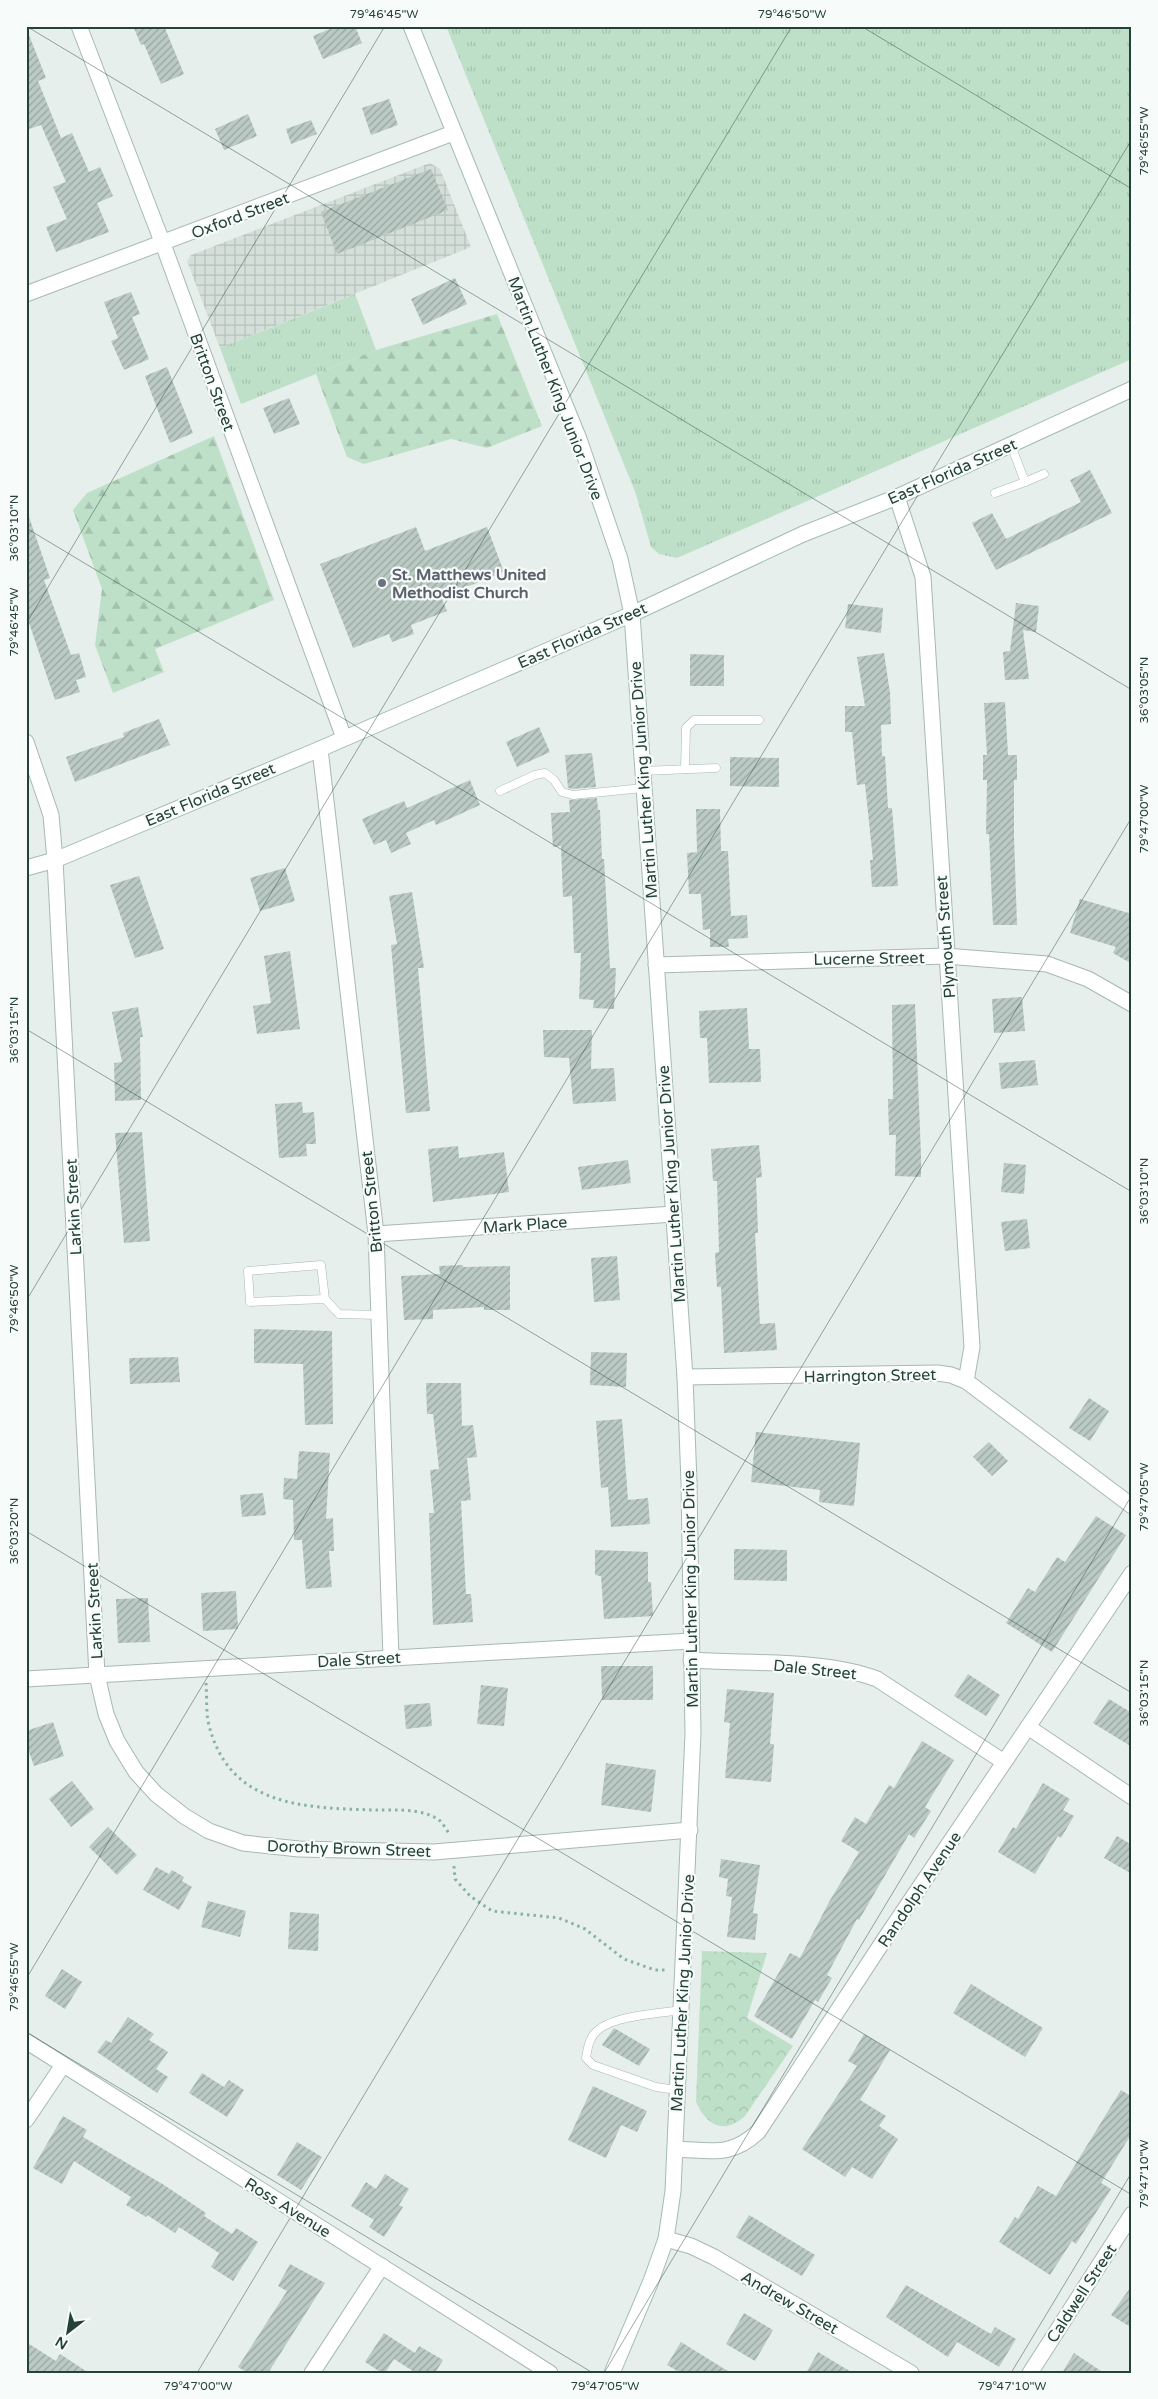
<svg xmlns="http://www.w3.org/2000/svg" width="1158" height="2399" font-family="'Varela Round',sans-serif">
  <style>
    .industrial { fill: url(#industrial-grid) }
    .grass { fill: url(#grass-tufts) }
    .forest { fill: url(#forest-firs) }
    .park { fill: url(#park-crowns) }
    .building { fill: url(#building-hatch) }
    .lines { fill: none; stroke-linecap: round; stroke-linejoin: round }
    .service-casing { stroke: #a8b8b2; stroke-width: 9 }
    .minor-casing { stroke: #a8b8b2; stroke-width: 17 }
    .tertiary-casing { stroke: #a8b8b2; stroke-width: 17 }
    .secondary-casing { stroke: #a4bbb3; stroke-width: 17 }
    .path { stroke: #86b3a5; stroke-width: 3; stroke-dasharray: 2.5 4; stroke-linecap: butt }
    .service { stroke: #fff; stroke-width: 8 }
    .minor { stroke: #fff; stroke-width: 15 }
    .tertiary { stroke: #fff; stroke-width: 15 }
    .secondary { stroke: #fff; stroke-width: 15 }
    .ticks { fill: none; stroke: #24423a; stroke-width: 1; stroke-opacity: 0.45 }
    .worship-dot { fill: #6b7280; stroke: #f7fbf9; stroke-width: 2 }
    .labels { text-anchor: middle; stroke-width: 4.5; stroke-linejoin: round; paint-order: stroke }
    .street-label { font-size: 16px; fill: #24423a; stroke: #f7fbf9 }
    .worship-label { font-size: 16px; font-weight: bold; fill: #5b616d; stroke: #f7fbf9; text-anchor: start }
    .neatline { fill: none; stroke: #24423a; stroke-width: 2 }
    .ticks-label { font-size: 12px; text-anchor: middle; fill: #24423a }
  </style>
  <defs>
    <pattern id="industrial-grid" width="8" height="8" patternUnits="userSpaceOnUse" patternTransform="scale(1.25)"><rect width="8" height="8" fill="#d4dfda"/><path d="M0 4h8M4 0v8" fill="none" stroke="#b6c1bc"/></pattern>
    <pattern id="grass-tufts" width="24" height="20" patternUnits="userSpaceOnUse" patternTransform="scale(1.25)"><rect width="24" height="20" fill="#bfe0c8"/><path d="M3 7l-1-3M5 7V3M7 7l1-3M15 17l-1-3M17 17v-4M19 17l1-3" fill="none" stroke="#a4c1ad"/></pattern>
    <pattern id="forest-firs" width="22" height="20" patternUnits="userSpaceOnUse" patternTransform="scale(1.25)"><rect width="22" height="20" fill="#bfe0c8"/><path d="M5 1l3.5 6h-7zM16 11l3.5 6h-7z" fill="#a4c1ad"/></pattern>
    <pattern id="park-crowns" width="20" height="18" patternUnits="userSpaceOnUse" patternTransform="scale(1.25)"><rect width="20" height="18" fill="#bfe0c8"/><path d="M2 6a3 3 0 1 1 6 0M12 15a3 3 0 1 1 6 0" fill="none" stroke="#a4c1ad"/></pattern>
    <pattern id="building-hatch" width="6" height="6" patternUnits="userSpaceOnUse" patternTransform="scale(1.25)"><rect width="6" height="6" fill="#bbcac4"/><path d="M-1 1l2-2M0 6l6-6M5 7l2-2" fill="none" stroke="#98a6a0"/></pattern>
  </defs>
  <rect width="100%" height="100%" fill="#e6efeb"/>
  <polygon class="industrial" points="430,163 440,169 471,247 220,348 187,261 191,255"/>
  <g class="grass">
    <polygon points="446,26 1132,26 1132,359 677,558 659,554 651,547 636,494"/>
    <polygon points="355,294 376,350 241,404 220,348"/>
  </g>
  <g class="forest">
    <polygon points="497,314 542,426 487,448 451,439 364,464 347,457 316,374 376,350"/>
    <polygon points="214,436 274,600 155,649 164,672 113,693 95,645 102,589 73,510 87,493"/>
  </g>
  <path class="park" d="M702,1951l65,2 -20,65 46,28 -48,70c-21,19 -38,10 -49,-14z"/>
  <g class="building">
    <polygon points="133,26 164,26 184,74 161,84 144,44 141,45"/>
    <polygon points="337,26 355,26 362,43 323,59 313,36"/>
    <polygon points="27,30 46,78 38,81 61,138 72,133 89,172 100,167 113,196 97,203 109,232 56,252 46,227 67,219 53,187 66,182 41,125 26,130"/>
    <polygon points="389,99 398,125 371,135 362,108"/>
    <polygon points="248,114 257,136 224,150 215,129"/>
    <polygon points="311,120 317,134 291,144 286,129"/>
    <polygon points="431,169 448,210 337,254 321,212"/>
    <polygon points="455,278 467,304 423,325 411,299"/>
    <polygon points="131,292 140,314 132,317 149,359 124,370 111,341 118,338 104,302"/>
    <polygon points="167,367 193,433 170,443 145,376"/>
    <polygon points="289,398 300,424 274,434 263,408"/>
    <polygon points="1090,470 1112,513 996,570 972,523 992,513 1006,539 1081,502 1070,480"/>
    <polygon points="29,517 50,578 44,580 71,655 79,653 86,677 76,680 80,692 55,700 26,614 26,518"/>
    <polygon points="416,527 425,551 487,527 504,572 441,597 447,611 411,625 414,634 392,642 389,634 353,648 320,564"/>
    <polygon points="1016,603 1039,606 1036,632 1023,630 1029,679 1005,680 1003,652 1010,651"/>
    <polygon points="848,604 883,608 881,633 845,628"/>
    <polygon points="884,653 890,693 891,724 881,725 882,756 885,756 888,808 892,808 898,886 872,887 870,860 873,860 865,784 857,785 852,732 845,732 845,706 865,706 857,657"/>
    <polygon points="690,654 724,655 724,686 690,686"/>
    <polygon points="1005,702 1008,755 1017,755 1017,780 1014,780 1014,836 1017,925 993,925 989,834 986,834 987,780 983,780 983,755 987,755 984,703"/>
    <polygon points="159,719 170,745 75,782 66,757 124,737 123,733"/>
    <polygon points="539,727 550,752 517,767 506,742"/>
    <polygon points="592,753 596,787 573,789 568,788 565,755"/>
    <polygon points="730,757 779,758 779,787 730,786"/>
    <polygon points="470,780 480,805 436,825 434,820 406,833 411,844 391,853 386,840 374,845 362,819 404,801 407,808"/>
    <polygon points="597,798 598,810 600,810 602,859 604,859 610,968 616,968 614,1009 593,1008 594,1000 579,999 581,953 574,953 572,896 563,897 561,846 553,847 551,813 570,812 569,800"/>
    <polygon points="696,809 720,809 721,851 728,851 731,916 747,915 748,938 728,939 729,947 710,947 710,929 703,930 701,894 689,894 687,853 697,852"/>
    <polygon points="285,868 295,901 260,911 250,878"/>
    <polygon points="139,876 164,949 135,958 110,885"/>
    <polygon points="412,892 424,968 418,968 430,1111 406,1113 391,945 397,944 389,896"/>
    <polygon points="1080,899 1132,914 1132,964 1113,953 1116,947 1070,933"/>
    <polygon points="290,951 300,1029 257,1034 253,1006 271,1003 264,956"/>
    <polygon points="1022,997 1025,1031 994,1033 992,999"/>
    <polygon points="915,1004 921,1155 921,1177 895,1176 896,1135 889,1135 888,1099 893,1099 892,1005"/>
    <polygon points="138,1007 143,1037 140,1037 141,1100 115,1101 114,1063 122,1062 112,1012"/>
    <polygon points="747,1008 749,1049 760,1049 761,1082 709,1083 707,1038 700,1038 699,1011"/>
    <polygon points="543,1030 592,1030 591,1069 614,1068 616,1101 573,1104 569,1058 544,1057"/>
    <polygon points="1035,1060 1038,1085 1001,1089 999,1063"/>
    <polygon points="302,1102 303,1113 314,1112 316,1144 306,1144 307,1156 279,1158 275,1104"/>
    <polygon points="142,1132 150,1241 124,1243 115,1133"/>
    <polygon points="759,1145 762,1177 756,1178 758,1233 755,1233 760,1324 775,1323 777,1350 724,1353 721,1287 717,1287 715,1253 719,1252 717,1181 713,1181 711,1149"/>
    <polygon points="458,1146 459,1158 504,1152 509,1192 433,1202 428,1149"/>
    <polygon points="628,1160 631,1183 582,1190 578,1167"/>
    <polygon points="1004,1163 1026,1165 1024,1194 1001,1192"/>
    <polygon points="1027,1219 1030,1248 1005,1251 1001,1222"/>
    <polygon points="617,1256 620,1300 594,1302 591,1258"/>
    <polygon points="463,1265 463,1267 510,1266 510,1310 484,1310 484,1307 433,1310 433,1319 404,1320 401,1276 440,1274 439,1266"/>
    <polygon points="254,1329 332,1331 333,1424 305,1425 303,1364 254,1363"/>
    <polygon points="591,1352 627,1353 626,1387 590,1385"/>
    <polygon points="178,1357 180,1382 130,1384 129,1358"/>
    <polygon points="426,1383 461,1383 462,1426 473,1425 477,1457 467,1458 471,1500 461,1501 466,1594 471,1594 473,1622 433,1625 429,1513 434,1513 430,1470 439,1469 433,1414 427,1414"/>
    <polygon points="1089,1398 1109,1411 1090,1441 1069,1428"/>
    <polygon points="622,1419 628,1500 648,1498 650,1524 611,1527 608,1487 601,1488 596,1421"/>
    <polygon points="756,1432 860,1443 854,1506 819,1502 820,1490 751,1482"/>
    <polygon points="989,1442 1008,1461 992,1476 973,1457"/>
    <polygon points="299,1451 330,1453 326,1519 333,1518 334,1551 329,1551 332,1587 306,1589 302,1540 294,1540 293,1500 283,1499 284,1478 297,1479"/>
    <polygon points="263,1493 266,1515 242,1517 240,1495"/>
    <polygon points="1096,1516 1126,1535 1052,1652 1006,1623 1028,1588 1035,1592 1057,1557 1065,1562"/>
    <polygon points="734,1549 787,1550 787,1581 734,1580"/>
    <polygon points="595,1550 648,1552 648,1582 651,1582 653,1616 604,1619 601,1576 595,1575"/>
    <polygon points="236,1591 238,1629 203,1631 201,1593"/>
    <polygon points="148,1598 150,1642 118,1643 116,1599"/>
    <polygon points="601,1666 653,1666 653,1700 602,1700"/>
    <polygon points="968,1674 1000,1695 986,1716 954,1696"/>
    <polygon points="481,1685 508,1688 504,1726 477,1724"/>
    <polygon points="727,1689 774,1693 770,1744 774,1744 771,1782 725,1778 730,1723 724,1722"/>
    <polygon points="1109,1699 1132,1713 1132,1747 1093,1723"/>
    <polygon points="430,1703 432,1726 406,1729 404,1705"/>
    <polygon points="53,1722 64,1756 34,1766 26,1743 26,1731"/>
    <polygon points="922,1741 954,1760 925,1807 931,1811 914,1838 909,1834 859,1920 857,1919 827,1975 832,1978 818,2002 815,2000 792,2039 754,2016 790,1953 800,1958 829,1902 859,1852 841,1841 855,1817 866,1824 889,1785 894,1788"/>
    <polygon points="606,1763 656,1770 651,1812 601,1805"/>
    <polygon points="72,1781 94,1809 71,1827 49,1799"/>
    <polygon points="1043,1783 1070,1799 1063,1810 1074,1816 1061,1838 1058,1836 1035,1874 998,1852 1013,1827 1016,1829"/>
    <polygon points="108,1827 137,1855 117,1875 89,1847"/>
    <polygon points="1117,1836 1132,1845 1132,1874 1104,1858"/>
    <polygon points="721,1859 760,1865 753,1913 758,1914 755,1940 727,1937 732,1897 726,1896 728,1879 719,1877"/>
    <polygon points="156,1867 169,1874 172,1870 184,1877 182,1881 192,1887 179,1910 143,1890"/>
    <polygon points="208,1901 246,1911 240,1937 201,1927"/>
    <polygon points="290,1912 319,1914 318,1951 288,1949"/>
    <polygon points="62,1969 82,1982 65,2009 45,1996"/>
    <polygon points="971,1984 1043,2028 1025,2057 953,2013"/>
    <polygon points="128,2017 154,2034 149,2040 168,2052 156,2069 168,2077 157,2093 97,2052 106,2040 111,2043"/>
    <polygon points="614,2028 650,2049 639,2066 602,2045"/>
    <polygon points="864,2034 890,2050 860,2100 886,2116 879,2126 898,2139 872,2179 852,2167 845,2177 802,2149 857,2066 848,2061"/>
    <polygon points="202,2073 224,2087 229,2080 244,2090 227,2117 189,2093"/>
    <polygon points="593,2086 647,2111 637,2132 621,2125 606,2158 568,2140"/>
    <polygon points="1121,2090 1132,2097 1132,2133 1101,2183 1111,2189 1076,2244 1072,2241 1050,2275 999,2242 1015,2217 1018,2219 1038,2186 1056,2196"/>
    <polygon points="63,2116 87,2130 83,2137 164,2185 206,2213 204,2216 232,2234 236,2228 258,2242 233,2281 211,2267 219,2253 179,2227 175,2233 147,2215 146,2217 126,2205 131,2197 74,2161 62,2184 33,2168"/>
    <polygon points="297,2142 322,2157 301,2190 277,2175"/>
    <polygon points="385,2174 409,2189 399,2205 403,2207 384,2237 369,2227 374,2220 351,2206 366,2182 376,2189"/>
    <polygon points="749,2215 815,2255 802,2276 736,2237"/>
    <polygon points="290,2264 325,2283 268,2373 248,2373 238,2367 287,2291 278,2286"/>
    <polygon points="906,2285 991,2334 995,2327 1016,2339 999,2367 957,2342 948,2357 886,2317"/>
    <polygon points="1132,2285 1132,2328 1111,2315"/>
    <polygon points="744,2313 773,2330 755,2361 726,2344"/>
    <polygon points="384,2333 415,2353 419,2346 443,2360 435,2373 416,2373 394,2359 385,2373 382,2373 365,2362"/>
    <polygon points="26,2342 56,2361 60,2354 89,2373 26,2373"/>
    <polygon points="681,2342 731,2373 681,2373 667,2365"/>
    <polygon points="818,2352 853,2373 806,2373"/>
    <polygon points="1074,2353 1104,2373 1062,2373"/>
  </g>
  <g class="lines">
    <defs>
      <g id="service">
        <polyline points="1025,482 1044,474"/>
        <polyline points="995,493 1025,482 1011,445"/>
        <polyline points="685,769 686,728 694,720 759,720"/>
        <polyline points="642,771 716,768"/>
        <polyline points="500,791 535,775 545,773 554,780 562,792 573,795 643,788"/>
        <polyline points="325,1299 250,1302 248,1271 321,1265 325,1299 339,1314 379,1315"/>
        <path d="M677,2090l-21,-3 -63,-22 -7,-7c1,-6 2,-14 5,-19 10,-24 67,-25 90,-29"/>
      </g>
      <g id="minor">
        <polyline points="79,26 163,244 344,738"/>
        <polyline points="26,294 453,133"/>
        <polyline points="897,497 923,577 972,1347 966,1381"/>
        <polyline points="26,742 51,815 55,860 97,1675 106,1714 117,1741 136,1772 156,1794 184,1816 209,1831 243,1843 299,1849 434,1852 690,1830"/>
        <polyline points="320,749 376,1234 391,1657"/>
        <polyline points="656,965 946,956 1047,964 1088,979 1132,1004"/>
        <polyline points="376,1234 674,1214"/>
        <polyline points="685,1377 937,1373 951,1375 966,1381 1132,1506"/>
        <path d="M691,1660c58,4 133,-1 186,19l127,83"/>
        <polyline points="26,1679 691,1641"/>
        <polyline points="1028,1727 1132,1797"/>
        <polyline points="26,2041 550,2373"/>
        <polyline points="26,2120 63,2065"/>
        <polyline points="666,2239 691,2246 714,2257 911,2373"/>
        <polyline points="312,2373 382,2266"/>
        <polyline points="1030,2373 1132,2214"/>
      </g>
      <path id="tertiary" d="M675,2149c35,1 55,9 83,-17l126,-192 248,-367"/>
      <g id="secondary">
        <polyline points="411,26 579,439 620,559 632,614 685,1377 689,1483 693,1733 673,2191 666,2239 651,2281 612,2373"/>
        <polyline points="26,868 55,860 320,749 632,614 803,534 897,497 1132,389"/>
      </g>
    </defs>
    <use href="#service" class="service-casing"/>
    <use href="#minor" class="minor-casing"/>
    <use href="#tertiary" class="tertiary-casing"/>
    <use href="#secondary" class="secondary-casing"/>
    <g class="path">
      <path d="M206,1683c1,12 0,26 2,38 19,86 96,87 168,89 19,0 46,-2 63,10 4,3 8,11 11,15"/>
      <polyline points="454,1866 455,1879 470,1896 492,1911 559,1918 585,1929 624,1959 655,1970 667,1970"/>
    </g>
    <use href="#service" class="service"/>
    <use href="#minor" class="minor"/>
    <use href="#tertiary" class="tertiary"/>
    <use href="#secondary" class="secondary"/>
  </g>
  <path class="ticks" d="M26,26l1106,664M861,26l271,163M26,528l1106,664M26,624l359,-598M26,1029l1106,664M26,1301l766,-1275M26,1531l1106,664M26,1979l1106,-1840M26,2032l567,341M197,2373l935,-1556M604,2373l528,-878M1011,2373l121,-201"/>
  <circle class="worship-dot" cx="382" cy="583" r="5"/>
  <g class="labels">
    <g class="street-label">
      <text transform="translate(240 215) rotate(-21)" y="6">Oxford Street</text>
      <text transform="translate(213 382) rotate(70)" y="6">Britton Street</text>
      <text transform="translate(556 388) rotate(69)" y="6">Martin Luther King Junior Drive</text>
      <text transform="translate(952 471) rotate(-24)" y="6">East Florida Street</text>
      <text transform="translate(582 635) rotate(-24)" y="6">East Florida Street</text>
      <text transform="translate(643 780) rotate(-94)" y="6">Martin Luther King Junior Drive</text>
      <text transform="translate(210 794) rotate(-23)" y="6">East Florida Street</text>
      <text transform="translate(945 937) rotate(-94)" y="6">Plymouth Street</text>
      <text transform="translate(869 958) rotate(-1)" y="6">Lucerne Street</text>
      <text transform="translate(671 1184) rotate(-94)" y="6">Martin Luther King Junior Drive</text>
      <text transform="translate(371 1202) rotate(-96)" y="6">Britton Street</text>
      <text transform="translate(73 1207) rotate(-93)" y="6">Larkin Street</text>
      <text transform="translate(525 1224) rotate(-4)" y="6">Mark Place</text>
      <text transform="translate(870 1375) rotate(-1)" y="6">Harrington Street</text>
      <text transform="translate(690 1589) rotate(-91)" y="6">Martin Luther King Junior Drive</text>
      <text transform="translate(94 1611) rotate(-93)" y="6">Larkin Street</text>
      <text transform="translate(359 1659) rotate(-3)" y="6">Dale Street</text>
      <text transform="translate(815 1669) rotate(6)" y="6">Dale Street</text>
      <text transform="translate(349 1848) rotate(2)" y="6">Dorothy Brown Street</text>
      <text transform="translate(919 1889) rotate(-56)" y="6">Randolph Avenue</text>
      <text transform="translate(682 1993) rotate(-87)" y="6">Martin Luther King Junior Drive</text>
      <text transform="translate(288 2207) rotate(32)" y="6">Ross Avenue</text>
      <text transform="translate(1081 2293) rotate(-57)" y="6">Caldwell Street</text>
      <text transform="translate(790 2302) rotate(30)" y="6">Andrew Street</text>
    </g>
    <g class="worship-label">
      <text x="392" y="580">St. Matthews United<tspan x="392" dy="18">Methodist Church</tspan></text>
    </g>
  </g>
  <rect width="1158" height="2399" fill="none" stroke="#f7fbf9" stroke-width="55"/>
  <g transform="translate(68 2332) rotate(211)" stroke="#f7fbf9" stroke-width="4" paint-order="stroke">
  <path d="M0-4L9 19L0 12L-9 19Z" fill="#24423a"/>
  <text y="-8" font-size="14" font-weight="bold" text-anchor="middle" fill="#24423a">N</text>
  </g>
  <rect x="28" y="28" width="1102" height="2344" class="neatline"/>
  <g class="ticks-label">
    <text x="384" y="18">79°46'45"W</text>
    <text x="792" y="18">79°46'50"W</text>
    <text transform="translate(1144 141) rotate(-90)" y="4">79°46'55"W</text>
    <text transform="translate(14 528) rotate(-90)" y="4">36°03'10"N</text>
    <text transform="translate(14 622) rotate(-90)" y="4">79°46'45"W</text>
    <text transform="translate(1144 690) rotate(-90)" y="4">36°03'05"N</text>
    <text transform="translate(1144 819) rotate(-90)" y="4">79°47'00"W</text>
    <text transform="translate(14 1030) rotate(-90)" y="4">36°03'15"N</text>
    <text transform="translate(1144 1191) rotate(-90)" y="4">36°03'10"N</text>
    <text transform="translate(14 1299) rotate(-90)" y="4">79°46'50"W</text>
    <text transform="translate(1144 1497) rotate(-90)" y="4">79°47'05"W</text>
    <text transform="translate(14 1531) rotate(-90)" y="4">36°03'20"N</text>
    <text transform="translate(1144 1693) rotate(-90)" y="4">36°03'15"N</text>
    <text transform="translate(14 1977) rotate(-90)" y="4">79°46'55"W</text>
    <text transform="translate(1144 2174) rotate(-90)" y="4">79°47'10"W</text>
    <text x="198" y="2390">79°47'00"W</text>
    <text x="605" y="2390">79°47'05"W</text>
    <text x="1012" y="2390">79°47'10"W</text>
  </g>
</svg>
